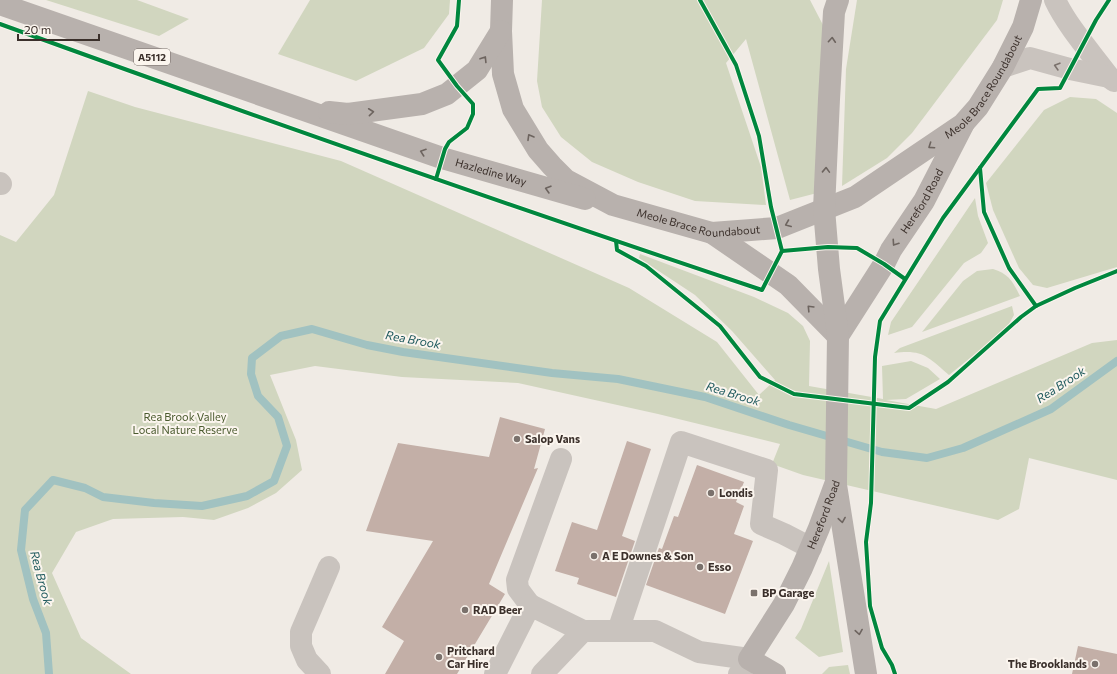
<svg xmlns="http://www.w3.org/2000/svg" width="1117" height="674" font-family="Commissioner,sans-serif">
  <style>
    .green { fill: #d1d6bf }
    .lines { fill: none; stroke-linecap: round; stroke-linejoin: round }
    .stream { stroke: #a1c2c1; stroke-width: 8 }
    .building { fill: #c3afa7 }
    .minor { stroke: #c9c3be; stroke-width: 22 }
    .major { stroke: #b8b1ad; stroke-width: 22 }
    .cycleway-casing { stroke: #fbf5ee; stroke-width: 6 }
    .cycleway { stroke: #00873e; stroke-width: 4 }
    .oneway { stroke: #6d645f }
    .oneway2 { stroke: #7b726d }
    .poi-dot { fill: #7a716c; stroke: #fbf5ee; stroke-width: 1.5 }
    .labels { text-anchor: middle; stroke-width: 4; stroke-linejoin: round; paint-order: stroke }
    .shield { fill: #fbf5ee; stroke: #756b66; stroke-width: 1 }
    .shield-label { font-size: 10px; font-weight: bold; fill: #3b302b }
    .street-label { font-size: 11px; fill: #3b302b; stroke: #fbf5ee }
    .park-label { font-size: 11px; fill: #4a5a2e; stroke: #fbf5ee }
    .poi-label { font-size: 11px; font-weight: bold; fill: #3b302b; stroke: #fbf5ee; text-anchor: start }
    .water-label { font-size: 12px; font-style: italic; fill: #1f5a5e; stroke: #fbf5ee }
  </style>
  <rect width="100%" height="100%" fill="#f0ebe5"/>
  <g class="green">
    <polygon points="46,0 137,0 189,19 159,36"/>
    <polygon points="310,0 450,0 449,14 424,48 356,81 278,54"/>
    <polygon points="542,0 810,0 823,25 821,192 790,200 746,39 726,63 761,167 766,205 695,201 638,182 592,162 561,137 542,107 537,81"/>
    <polygon points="857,0 1003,0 997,20 912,133 887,158 842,186 846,69"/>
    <polygon points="88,91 135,107 341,161 629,288 717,342 759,395 775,380 732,331 695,295 639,258 640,254 754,297 788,313 803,326 810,341 809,386 883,399 882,366 911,361 928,368 940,379 906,399 886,400 936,409 1092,343 1117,340 1117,480 1029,458 1019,509 998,520 803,475 772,464 780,444 658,414 518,383 402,377 315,366 270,375 296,440 302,470 276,493 248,508 214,520 183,517 113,519 76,532 52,573 81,638 131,674 0,674 0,235 16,242 54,195"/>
    <polygon points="1070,97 1096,99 1117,113 1117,267 1047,288 1033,285 1019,268 993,210 986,183 1044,110"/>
    <polygon points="975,198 978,216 988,243 981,253 964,263 912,327 888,335 891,322"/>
    <path d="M993,269c16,5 20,13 27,27l-98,36 41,-51 14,-10z"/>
    <path d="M1012,306l2,9 -8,14 -57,46c-21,-18 -26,-26 -55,-22l6,-5z"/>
    <polygon points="829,561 843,652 819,657 795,638 801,629"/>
    <polygon points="848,665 850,674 822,674 829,667"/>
  </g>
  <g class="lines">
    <polyline class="stream" points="49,674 46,633 33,599 21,550 25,510 53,480 85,488 103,497 154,503 202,506 247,496 274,481 287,446 278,417 258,396 251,374 252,358 281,336 312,329 367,345 403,352 552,373 618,379 705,397 789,425 882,452 927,458 963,448 1051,409 1117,361"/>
  </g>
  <g class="building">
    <polygon points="500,417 545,429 534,469 538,468 489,584 505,594 457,674 385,674 404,641 382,627 433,541 366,531 398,443 489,457"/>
    <polygon points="627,441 651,449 622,536 635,541 616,597 577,584 579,578 555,571 572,522 597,530"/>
    <polygon points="697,465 744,482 736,502 744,506 734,534 753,541 725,614 646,585 659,548 662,549 674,516 678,517"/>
    <polygon points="1078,646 1117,654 1117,674 1072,674"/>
  </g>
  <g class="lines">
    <g class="minor">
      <path d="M1055,0c12,26 37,54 54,77l5,4"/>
      <polyline points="1003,67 1030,58 1070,69 1109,77"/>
      <polyline points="0,183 1,184"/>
      <polyline points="530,605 518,589 517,580 561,459"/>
      <polyline points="618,631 681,442 767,470 761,524 784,534 811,548"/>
      <polyline points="320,674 307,660 301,646 301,632 329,567"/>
      <polyline points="495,674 530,605 583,631"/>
      <polyline points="542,674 583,631 655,631 699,652 749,659 739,674"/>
    </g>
    <g class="major">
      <path id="s1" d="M502,0l-1,31 2,43 10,35 25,41 14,16 14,14 47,25 99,28 65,-5 78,-31 108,-73 15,-17 25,-40 20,-40 8,-27"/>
      <path id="s2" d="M0,4l442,154 143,41"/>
      <polyline points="329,112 348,114 422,104 447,94 477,70 501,31"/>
      <polyline points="712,233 788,285 838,336"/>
      <path id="s3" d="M838,336l46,-72 7,-14 33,-49 39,-76"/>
      <polyline points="836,485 866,674"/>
      <path id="s4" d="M775,674l-26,-15 35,-55 18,-36 17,-40 17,-46 2,-146 -9,-67 -5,-60 5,-110 5,-87 4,-12"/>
    </g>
    <defs>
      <g id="cycleway">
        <path d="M0,24c253,92 507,181 762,266l20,-39 -11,-44 -12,-71 -23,-71 -36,-65"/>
        <polyline points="980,168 984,212 1009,268 1036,306"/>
        <polyline points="436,179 445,149 449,142 467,128 473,114 473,104 457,86 438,60 457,26 459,0"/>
        <polyline points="616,241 617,250 646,266 720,326 760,377 794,394 909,408 948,382 1021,317 1036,306 1075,288 1117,271"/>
        <polyline points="782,251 828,247 857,248 884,264 905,279"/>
        <polyline points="895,674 892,665 882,648 870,606 866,542 871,503 875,357 880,321 943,218 1038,89 1060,88 1096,20 1109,0"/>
      </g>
    </defs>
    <use href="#cycleway" class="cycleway-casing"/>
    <use href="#cycleway" class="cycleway"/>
  </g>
  <defs><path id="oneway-chevron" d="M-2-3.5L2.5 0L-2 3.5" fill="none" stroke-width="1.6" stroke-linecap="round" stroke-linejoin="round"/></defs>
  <g class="oneway">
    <use href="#oneway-chevron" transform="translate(832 40) rotate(-86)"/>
    <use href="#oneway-chevron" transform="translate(484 59) rotate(-58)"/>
    <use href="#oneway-chevron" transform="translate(371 112) rotate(-6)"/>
    <use href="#oneway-chevron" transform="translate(530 137) rotate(-120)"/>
    <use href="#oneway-chevron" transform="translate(931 146) rotate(146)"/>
    <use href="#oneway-chevron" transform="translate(423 152) rotate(-161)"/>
    <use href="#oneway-chevron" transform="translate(826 170) rotate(-88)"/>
    <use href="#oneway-chevron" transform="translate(548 189) rotate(-164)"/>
    <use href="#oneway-chevron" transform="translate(788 224) rotate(158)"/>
    <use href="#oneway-chevron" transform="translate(895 243) rotate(124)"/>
    <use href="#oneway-chevron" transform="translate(810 308) rotate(-134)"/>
    <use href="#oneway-chevron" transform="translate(842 520) rotate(81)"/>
    <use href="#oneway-chevron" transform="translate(859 632) rotate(81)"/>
  </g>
  <use class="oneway2" href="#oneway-chevron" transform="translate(1057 66) rotate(-164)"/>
  <g class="poi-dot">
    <circle cx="517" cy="439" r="4"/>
    <circle cx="711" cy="493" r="4"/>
    <circle cx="594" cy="556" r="4"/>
    <circle cx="700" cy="567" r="4"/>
    <rect x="750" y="589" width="8" height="8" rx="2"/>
    <circle cx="465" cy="610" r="4"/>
    <circle cx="439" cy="657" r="4"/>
    <circle cx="1095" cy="664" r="4"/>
  </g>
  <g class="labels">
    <rect class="shield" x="134" y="49" width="36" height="16" rx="3"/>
    <g class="shield-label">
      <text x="152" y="61">A5112</text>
    </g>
    <g class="street-label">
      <text dy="4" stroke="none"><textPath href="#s1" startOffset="677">Meole Brace Roundabout</textPath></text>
      <text dy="4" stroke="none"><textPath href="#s2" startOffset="519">Hazledine Way</textPath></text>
      <text dy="4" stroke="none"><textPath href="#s3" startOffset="159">Hereford Road</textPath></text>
      <text dy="4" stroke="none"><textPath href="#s1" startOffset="341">Meole Brace Roundabout</textPath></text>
      <text dy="4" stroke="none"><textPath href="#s4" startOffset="193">Hereford Road</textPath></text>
    </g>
    <g class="park-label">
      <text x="185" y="421">Rea Brook Valley<tspan x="185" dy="13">Local Nature Reserve</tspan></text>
    </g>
    <g class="poi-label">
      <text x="525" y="443">Salop Vans</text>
      <text x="719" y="497">Londis</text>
      <text x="602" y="560">A E Downes &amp; Son</text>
      <text x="708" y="571">Esso</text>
      <text x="762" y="597">BP Garage</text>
      <text x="473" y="614">RAD Beer</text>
      <text x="447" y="655">Pritchard<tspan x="447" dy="13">Car Hire</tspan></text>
      <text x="1087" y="668" text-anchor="end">The Brooklands</text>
    </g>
    <g class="water-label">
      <text transform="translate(413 340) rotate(10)" y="4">Rea Brook</text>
      <text transform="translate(1061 385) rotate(-33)" y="4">Rea Brook</text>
      <text transform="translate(733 394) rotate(17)" y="4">Rea Brook</text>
      <text transform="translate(41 578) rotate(75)" y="4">Rea Brook</text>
    </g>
  </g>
  <path d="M18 34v6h81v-6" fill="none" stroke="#3b302b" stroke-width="2"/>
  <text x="24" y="34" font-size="12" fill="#3b302b" stroke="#fbf5ee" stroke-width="3" paint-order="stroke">20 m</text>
</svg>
